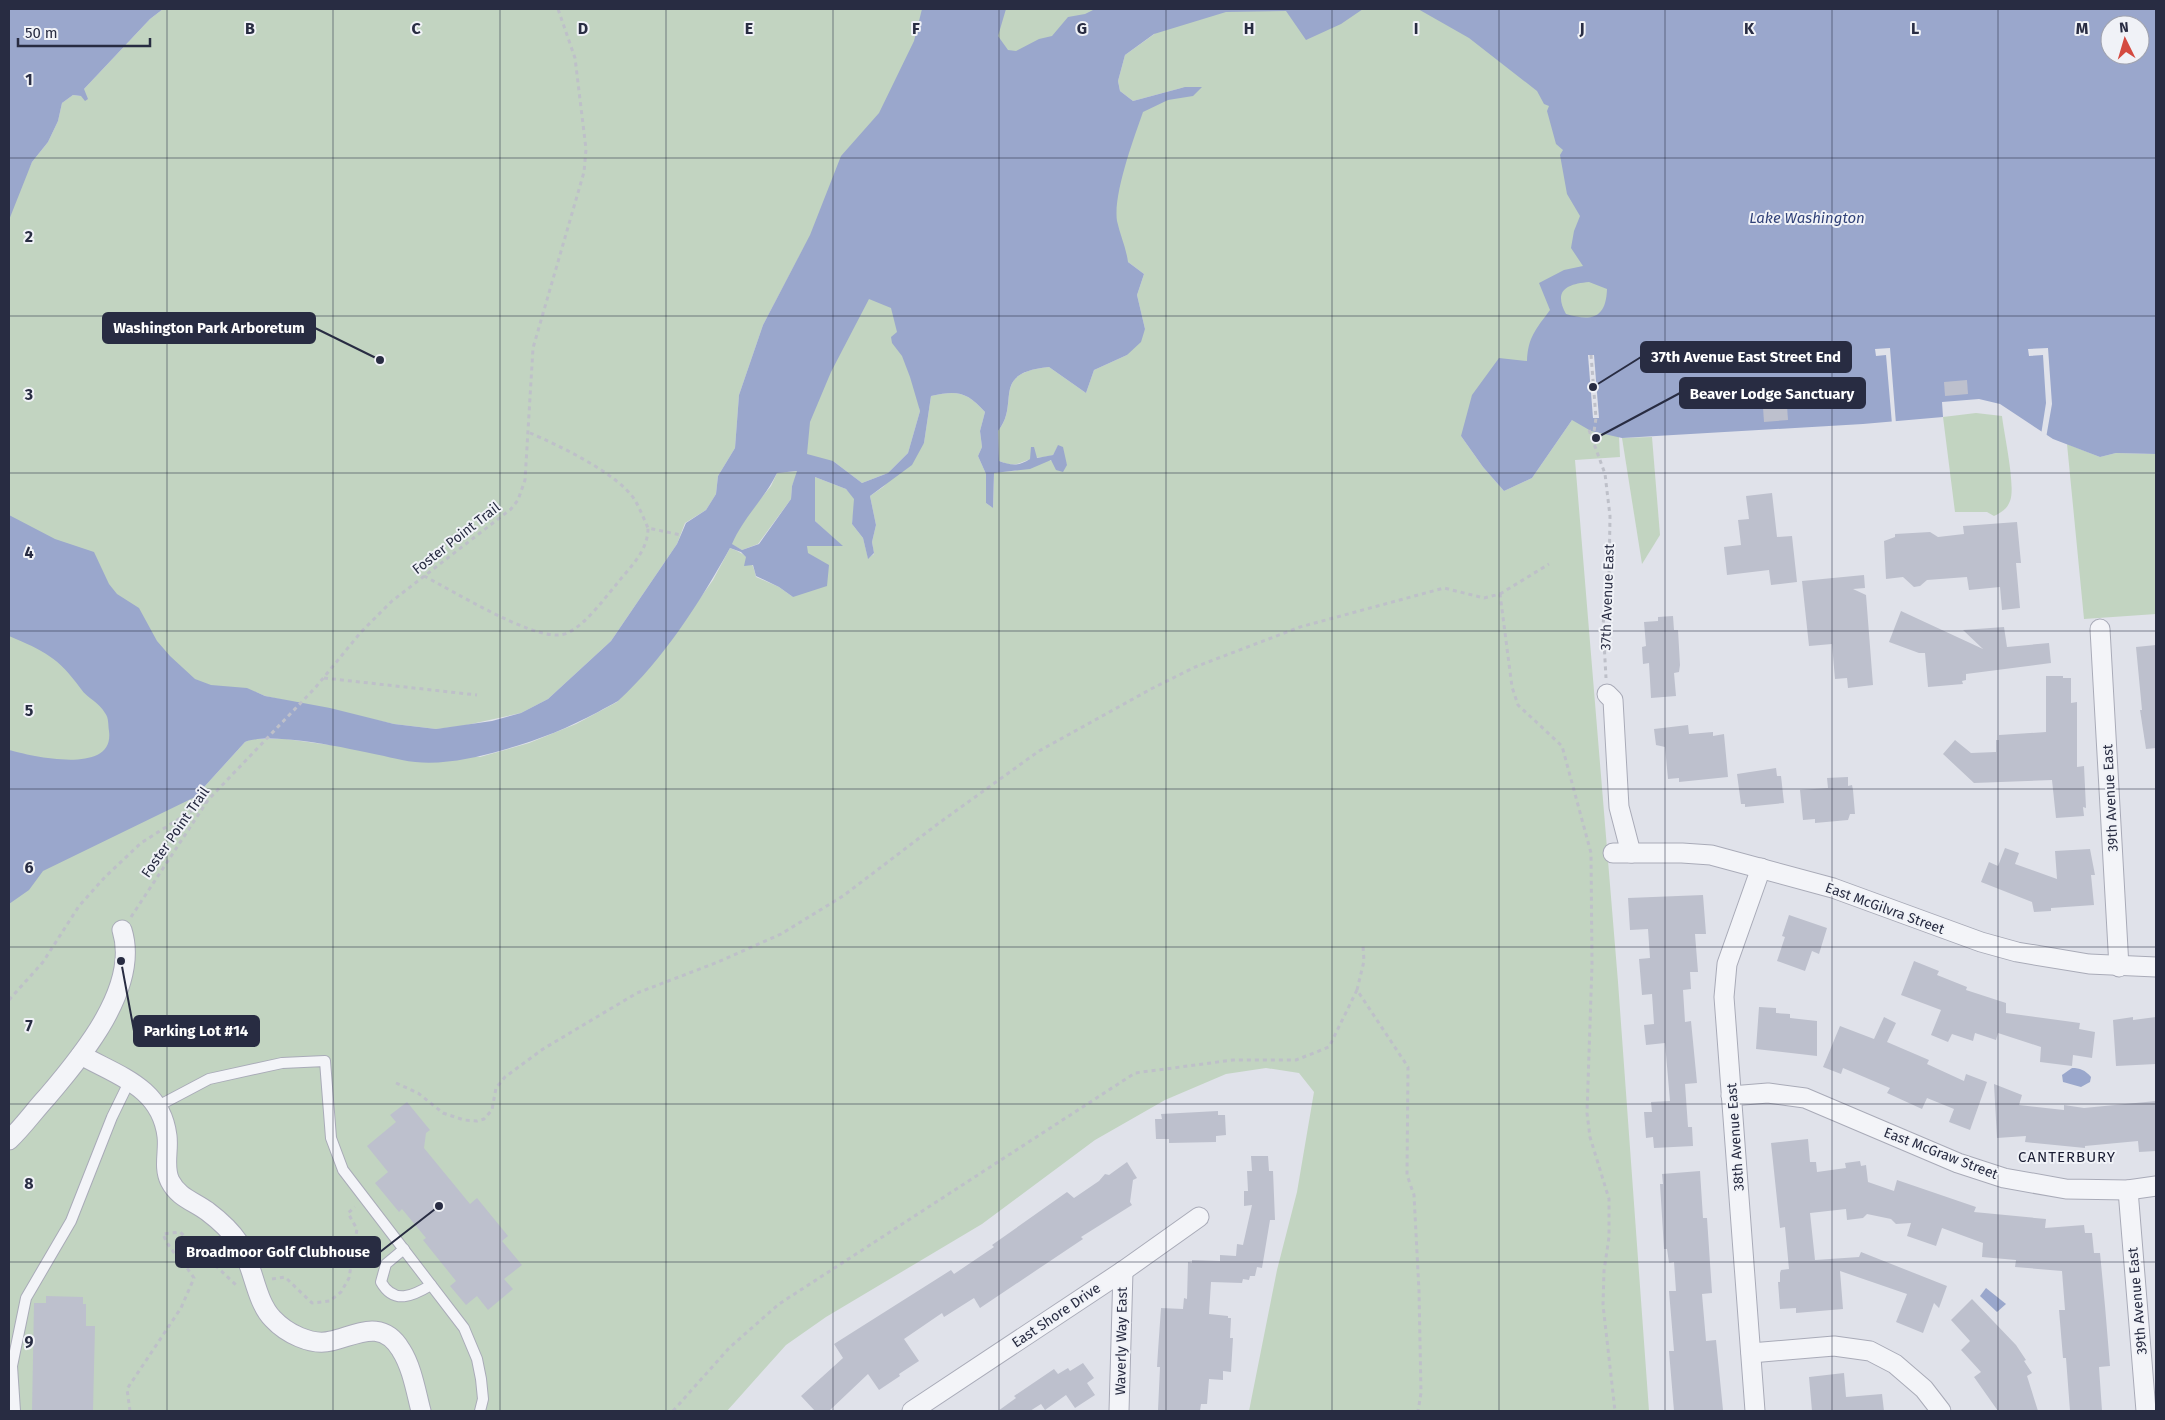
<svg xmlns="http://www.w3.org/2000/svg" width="2165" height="1420" font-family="'Fira Sans',sans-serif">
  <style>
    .green { fill: #c2d4c1 }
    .water { fill: #9aa7cc; fill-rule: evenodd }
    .pier { fill: #e0e2ea }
    .building { fill: #bdc0cd }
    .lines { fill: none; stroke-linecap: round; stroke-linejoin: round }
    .lane-casing { stroke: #a9abb8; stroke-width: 12 }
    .street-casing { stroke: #a9abb8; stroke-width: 21 }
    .path { stroke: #bec0c9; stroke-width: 3; stroke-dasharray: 4 4; stroke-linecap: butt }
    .lane { stroke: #f3f4f8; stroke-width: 10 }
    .street { stroke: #f3f4f8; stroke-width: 19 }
    .grid { fill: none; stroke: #282c42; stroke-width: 1; stroke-opacity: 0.55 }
    .labels { text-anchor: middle; stroke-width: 4; stroke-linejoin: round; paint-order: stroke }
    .street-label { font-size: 14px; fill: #282c42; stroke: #f0f2f7 }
    .water-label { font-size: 15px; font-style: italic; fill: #304178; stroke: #f0f2f7 }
    .neighbourhood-label { font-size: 15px; letter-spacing: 1px; fill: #1a1d33; stroke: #f0f2f7 }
    .grid-label { font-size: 16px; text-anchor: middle; font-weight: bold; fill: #282c42; stroke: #f0f2f7; stroke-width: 4; stroke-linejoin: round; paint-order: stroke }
    .leader { fill: none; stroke: #282c42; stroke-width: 2 }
    .callout-dot { fill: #282c42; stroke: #f0f2f7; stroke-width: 2 }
    .callout { fill: #282c42; stroke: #282c42; stroke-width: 2 }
    .callout-label { font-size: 15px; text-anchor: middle; font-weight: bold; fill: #fff }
  </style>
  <rect width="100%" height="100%" fill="#e0e2ea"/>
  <g class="green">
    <polygon points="163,9 941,9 802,251 763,325 739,395 735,448 718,476 716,494 706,510 685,523 677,544 611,641 548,699 521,713 462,726 436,729 394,724 265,696 256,692 219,711 9,538 9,196 21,186 32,162 48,142 58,121 62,103 73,95 81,96 84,89 150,19"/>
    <polygon points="983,9 1105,9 1027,93"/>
    <path d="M1180,9h876l-385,263 -210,164 22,31 21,24 28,-13 40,-58 46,-4 2,41 -45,3 43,522 31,429h-400l28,-141 20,-78 17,-100 -15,-19 -33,-5 -40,6 -61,26 -70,40 -113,84 -156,93 -40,28 -59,66h-718v-601l186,-13 50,-55 7,-3h34l44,6 150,12 49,-14 47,-19 41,-22 41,-45 55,-77 17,-32c16,6 23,12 26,29l23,10 14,10 14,-44v-7h35l-27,-25v-44l31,12 9,10 -3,25 11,14 5,20 6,-4 -2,-12 4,-17 -6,-29 13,-9 41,-44 7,-47c27,-6 36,-4 54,16l-5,19 2,16 -4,9 8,18v29l7,5 1,-36 20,-1 35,-11 18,5 -9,-19 -5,9c-6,2 -12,2 -19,3 -17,5 -17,10 -35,3l-1,-30c23,-28 -9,-58 51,-64l37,26 8,-23 33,-15 18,-26 -8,-34 7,-21 -16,-12h-19l19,-154 57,-21 -52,14 -13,-10 -2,-10 7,-26 28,-20z"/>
    <polygon points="863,276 900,304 920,411 908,453 888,473 862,483 833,461 803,462 801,401"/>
    <path d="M1976,413l26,3c2,18 14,71 8,85 -3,8 -8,11 -16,15l-7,-4h-32l-12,-95z"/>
    <polygon points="1652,437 1660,535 1642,564 1622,438"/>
    <polygon points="2067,444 2100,457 2116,453 2156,454 2156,614 2084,619"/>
    <polygon points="798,471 792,486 791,499 758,544 742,550 731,544 745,518 771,486 777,473"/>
    <polygon points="9,560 158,738 9,790"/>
  </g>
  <g class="water">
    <polygon points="9,9 163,9 150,19 84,89 88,99 85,101 81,96 73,95 62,103 58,121 48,142 32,162 9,220"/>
    <path d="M922,9h84l-8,27 10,14 8,1 23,-12 13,-3 16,-19 17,-3 10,-5h268l-22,15 -35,16 -20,-29 -60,1 -72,22 -29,21 -7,26 2,10 13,10 52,-14h17l-9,9 -25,4 -25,12c-9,26 -30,82 -26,109 3,14 9,26 11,41l16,12 -7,21 8,34 -4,13 -14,13 -33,15 -8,23 -37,-26c-60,6 -28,35 -51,64l1,30c13,5 20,5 31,-2l1,-12h3l3,11 16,-3 5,-10 5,2 4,18 -4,7 -7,-2 -5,-10 -21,9 -36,4 -1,35 -7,-5v-29l-8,-18 4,-9 -2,-16 5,-19c-18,-20 -27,-22 -54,-16l-7,47 -12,22 -42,31 6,29 -4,17 2,11 -6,6 -5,-21 -11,-14 2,-25 -8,-10 -31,-12v44l28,25h-36l1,7 21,12 -2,21 -34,11 -14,-10 -23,-11 -3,-11 -9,1 2,-9 -5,-5 -11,-4c-30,54 -66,111 -112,153 -6,4 -14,7 -20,11 -30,16 -62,29 -95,38 -32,9 -68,17 -101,10 -34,-7 -127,-30 -157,-18l-50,55 -152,74 -14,19 -20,14v-154c22,6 106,26 100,-19 -1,-6 0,-13 -4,-18 -6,-11 -18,-15 -24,-24 -23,-32 -37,-38 -72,-53v-121l46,24 39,13 15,32 8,10 22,14 18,33 13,15 25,23 16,6 36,3 18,8 65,12 64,16 42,5 56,-8 29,-8 27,-14 63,-58 66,-97 9,-21 20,-13 10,-16 2,-18 17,-28 4,-53 24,-70 47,-90 31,-79 38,-43 35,-72zM869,299l22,9 6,24 -6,5 1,6 10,13 8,21 10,34 -12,42 -20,20 -26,10 -29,-22 -26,-7 3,-32 21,-50zM797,471l-5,15 -1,13 -32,45 -17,6 -10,-6c11,-26 33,-46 45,-71z"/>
    <path d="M1418,9h738v445l-40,-1 -16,4 -47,-18 -53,-35 -21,-5 -37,3 1,15 -80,7 -241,14 -31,-7 -19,-11 -40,58 -28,13 -21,-24 -22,-31 11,-41 27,-37 28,3c1,-24 9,-32 23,-51l-11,-27 25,-13 19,-4 -12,-18 3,-17 6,-15 -13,-22 -7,-39 3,-5 -7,-6 -9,-33 2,-5 -5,-2 -7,-13 -68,-53zM2110,25h30v30h-30zM1589,282l18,7c-1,31 -17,32 -41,25 -13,-24 1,-30 23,-32z"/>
    <path d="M2072,1068c8,0 13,2 19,9l-1,5 -9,5 -18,-5 -1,-7z"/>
    <polygon points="1986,1288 2006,1304 1997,1312 1980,1296"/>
  </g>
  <g class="pier">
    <polygon points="1890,348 1896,424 1892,424 1886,355 1876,356 1875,349"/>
    <polygon points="2048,348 2052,404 2046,438 2041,435 2046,403 2043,355 2029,356 2028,349"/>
    <polygon points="1588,355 1594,355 1599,418 1593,418"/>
  </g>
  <g class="building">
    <polygon points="1967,380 1968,394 1945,396 1944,382"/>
    <polygon points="1786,391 1788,420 1764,422 1762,393"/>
    <polygon points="1772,493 1777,537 1792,536 1797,582 1771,585 1769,570 1727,575 1724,547 1741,545 1738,520 1749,519 1746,496"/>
    <polygon points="2017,522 2021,563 2016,563 2020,608 2002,610 2000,587 1969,590 1967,577 1927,580 1920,586 1914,587 1903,577 1886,579 1884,541 1895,537 1895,534 1930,532 1938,537 1964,534 1963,526"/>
    <polygon points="1864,575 1865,588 1853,589 1866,595 1873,685 1848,688 1847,678 1835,679 1832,644 1809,646 1802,581"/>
    <polygon points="1901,611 1983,649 1963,630 2004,627 2007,647 2049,643 2051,663 1966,674 1966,680 1962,681 1963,684 1928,687 1925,653 1919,653 1889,642"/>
    <polygon points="1673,616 1674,630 1678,630 1680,665 1679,672 1674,673 1676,696 1651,698 1649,663 1643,664 1642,647 1646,646 1644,622 1658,621 1658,617"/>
    <polygon points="2156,645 2156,748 2146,749 2140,710 2142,710 2136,647"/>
    <polygon points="2046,676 2063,676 2063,678 2071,678 2071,703 2077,702 2077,767 2084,766 2086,808 2083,807 2084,816 2056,818 2052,780 1974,783 1943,754 1955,740 1971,753 1996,752 1996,740 1999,740 1999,735 2046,732"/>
    <polygon points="1688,725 1689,734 1713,732 1713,736 1724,734 1728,777 1679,782 1679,778 1668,779 1665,747 1656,745 1654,729"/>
    <polygon points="1776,768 1777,776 1781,776 1784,803 1745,807 1745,804 1741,804 1737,774"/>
    <polygon points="1848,777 1848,786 1852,785 1853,790 1855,814 1850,814 1848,820 1815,823 1815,819 1803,820 1800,790 1828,788 1827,778"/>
    <polygon points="2005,848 2019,853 2015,864 2057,879 2055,851 2090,849 2095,875 2091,875 2094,905 2051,908 2051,911 2034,912 2032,902 1981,882 1989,862 1998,866"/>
    <polygon points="1703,895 1706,934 1695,934 1698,972 1690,972 1691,989 1683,990 1685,1022 1691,1021 1697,1083 1685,1084 1688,1127 1692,1127 1693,1146 1654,1148 1653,1137 1646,1138 1644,1112 1652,1112 1651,1102 1670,1101 1665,1043 1646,1045 1644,1025 1654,1024 1652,994 1642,995 1639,959 1650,958 1648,929 1630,930 1628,898"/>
    <polygon points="1789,915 1827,928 1819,954 1812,951 1805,971 1777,961 1785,937 1782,936"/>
    <polygon points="1914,961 1939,971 1937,975 1967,987 1966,990 2006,1003 2006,1013 2080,1023 2079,1029 2095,1032 2092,1058 2073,1055 2072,1066 2040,1062 2041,1047 1998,1033 1996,1040 1975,1033 1973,1041 1952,1034 1948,1042 1931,1035 1941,1010 1901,995"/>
    <polygon points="1759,1007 1776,1008 1776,1013 1790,1014 1790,1018 1817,1021 1817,1056 1756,1049"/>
    <polygon points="1884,1017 1896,1023 1887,1042 1929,1060 1927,1064 1964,1081 1966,1074 1987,1082 1970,1130 1949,1122 1954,1109 1927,1098 1922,1109 1887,1093 1890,1088 1843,1068 1841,1074 1823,1067 1840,1026 1874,1039"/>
    <polygon points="2133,1017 2133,1020 2156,1017 2156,1064 2116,1066 2113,1020"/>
    <polygon points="1994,1084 2022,1095 2019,1105 2064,1110 2064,1105 2084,1108 2156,1101 2156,1151 2139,1152 2138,1141 2085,1146 2085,1148 2025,1142 2026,1136 1997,1138"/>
    <polygon points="407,1102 430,1130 426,1133 424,1148 470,1204 477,1198 508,1236 502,1241 522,1265 504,1279 513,1289 488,1310 477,1296 466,1305 450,1286 456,1281 423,1240 426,1238 402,1209 399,1212 375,1183 388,1172 367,1146 396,1122 390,1115"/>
    <polygon points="1218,1111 1218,1115 1225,1115 1226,1135 1216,1136 1216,1142 1169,1143 1169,1139 1156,1139 1155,1119 1162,1119 1161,1114"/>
    <polygon points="1808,1139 1810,1162 1816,1162 1817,1172 1846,1168 1845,1163 1860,1161 1861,1166 1866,1165 1868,1182 1894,1191 1897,1180 1976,1207 1974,1212 2046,1219 2045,1228 2084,1225 2085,1233 2092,1233 2094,1253 2100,1253 2105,1306 2110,1366 2099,1367 2102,1411 2070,1411 2066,1358 2063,1358 2059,1310 2065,1310 2062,1271 2015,1267 2016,1260 1982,1257 1983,1243 1942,1228 1936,1246 1907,1236 1911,1223 1896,1224 1891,1219 1867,1214 1863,1218 1847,1220 1846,1209 1810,1213 1815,1260 1859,1257 1861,1252 1947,1286 1939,1308 1934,1303 1923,1333 1896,1322 1907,1294 1840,1271 1843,1309 1796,1313 1796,1308 1780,1309 1778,1282 1780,1282 1780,1273 1781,1270 1789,1269 1785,1227 1780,1228 1771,1143"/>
    <polygon points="1251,1156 1268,1156 1269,1171 1273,1171 1275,1220 1270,1220 1262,1268 1257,1267 1255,1276 1250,1276 1249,1280 1243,1279 1242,1283 1211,1282 1209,1314 1228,1316 1228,1318 1231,1318 1230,1338 1233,1338 1231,1372 1223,1371 1223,1380 1209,1379 1207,1404 1201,1404 1200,1411 1158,1410 1160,1367 1157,1367 1158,1351 1161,1308 1183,1309 1184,1298 1187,1299 1188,1262 1192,1263 1192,1260 1220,1261 1220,1255 1236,1256 1237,1244 1243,1245 1252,1205 1244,1206 1244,1191 1248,1191 1247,1171 1252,1171"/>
    <polygon points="1127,1162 1137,1178 1133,1180 1130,1202 1132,1205 1081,1237 1083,1239 980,1308 974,1298 944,1317 942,1313 904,1339 919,1361 899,1374 900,1376 879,1390 868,1374 829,1411 815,1411 801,1396 843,1358 834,1344 951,1270 954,1274 994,1247 992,1245 1067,1192 1074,1198 1099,1181 1105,1174 1109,1175"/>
    <polygon points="1700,1171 1703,1218 1707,1218 1712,1293 1702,1294 1706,1341 1716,1340 1723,1410 1674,1411 1669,1351 1674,1351 1669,1291 1676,1291 1674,1262 1669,1263 1667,1249 1664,1249 1660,1184 1663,1184 1662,1174"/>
    <polygon points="46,1296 83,1297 83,1304 86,1304 86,1326 95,1326 93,1411 32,1411 34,1303 46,1303"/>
    <polygon points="1972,1299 2016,1345 2026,1360 2024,1361 2032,1373 2027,1376 2038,1411 1998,1411 1974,1377 1981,1372 1961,1350 1970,1341 1951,1320"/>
    <polygon points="1083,1363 1094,1378 1087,1383 1095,1395 1075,1408 1066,1395 1045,1410 1041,1404 1030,1411 998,1411 1016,1398 1014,1396 1054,1369 1058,1374 1068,1368 1070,1371"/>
    <polygon points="1844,1373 1846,1397 1882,1394 1884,1411 1812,1411 1809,1377"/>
  </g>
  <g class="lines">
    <defs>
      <g id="lane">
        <polyline points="158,1106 209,1079 282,1063 325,1061 331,1138 343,1170 464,1328 477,1359 481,1379 483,1399 480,1411"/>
        <path d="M404,1249l-18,15 -5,18c13,23 32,14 50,3"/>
        <polyline points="15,1411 12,1366 26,1298 71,1221 112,1117 130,1080"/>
      </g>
      <g id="street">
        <polyline points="2100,629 2119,967"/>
        <polyline points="1607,694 1613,700 1619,807 1631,853"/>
        <polyline points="1613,853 1682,853 1711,855 1833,888 1981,942 2017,952 2089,964 2156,967"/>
        <path d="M81,1055c37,21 80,32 86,81 2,15 -4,31 3,45 8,16 23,20 37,30 12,9 24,20 32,32 15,23 16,58 34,76 13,14 38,27 58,22 26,-6 51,-23 70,9 11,17 15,42 20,61"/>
        <polyline points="1731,1096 1768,1093 1805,1098 1958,1163 2004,1178 2066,1189 2128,1190 2156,1186"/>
        <path d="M9,1140c14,-13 25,-29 38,-43 35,-41 93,-110 75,-167"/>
        <polyline points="2128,1190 2146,1411"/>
        <polyline points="1751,1353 1834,1346 1870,1351 1895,1364 1924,1389 1941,1411"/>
        <polyline points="912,1411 1123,1271 1199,1217"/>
        <polyline points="1119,1411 1123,1271"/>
        <polyline points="1755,1411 1724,997 1727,964 1761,868"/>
      </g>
    </defs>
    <use href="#lane" class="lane-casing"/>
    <use href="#street" class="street-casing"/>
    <g class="path">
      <polyline points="1591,355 1596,418 1593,438"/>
      <polyline points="1589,430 1605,474 1610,516 1609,578 1603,624 1606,678"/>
      <path d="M530,433c30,13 87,40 105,67 5,9 9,19 13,28l33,7"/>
      <path d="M424,576c31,16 104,61 135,59 20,-1 44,-35 56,-49 14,-18 33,-34 33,-58"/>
      <polyline points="1500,594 1549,564"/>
      <polyline points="324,678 477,695"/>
      <polyline points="131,917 208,800 315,688 361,632 392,601 511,509 518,500 525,480 533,348 584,172 586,149 575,58 558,9"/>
      <polyline points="1357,990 1364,961 1363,946"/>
      <polyline points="9,1000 43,962 79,906 105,877 141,843 207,801"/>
      <polyline points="396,1083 418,1093 443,1113 464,1120 477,1121 484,1119 492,1110 496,1088 505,1077 543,1049 637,993 718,962 781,934 843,896 939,823 1039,751 1151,689 1195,667 1300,627 1444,588 1484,598 1500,594 1512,687 1518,705 1562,746 1591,853 1592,965 1587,1113 1590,1137 1609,1199 1609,1237 1604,1271 1603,1305 1615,1411"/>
      <polyline points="272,1279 285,1277 312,1303 330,1301 341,1292 349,1278 357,1229 348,1213 355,1207"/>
      <path d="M130,1411l-3,-22 54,-81 13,-30c-10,-16 -24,-26 -31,-44l17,-2 57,54"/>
      <polyline points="673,1411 729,1348 779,1304 1135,1073 1233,1060 1296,1060 1329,1047 1357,990 1408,1067 1407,1175 1414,1195 1419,1291 1421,1393 1418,1411"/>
    </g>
    <use href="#lane" class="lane"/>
    <use href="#street" class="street"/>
  </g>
  <path class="grid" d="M167,9v1402M333,9v1402M500,9v1402M666,9v1402M833,9v1402M999,9v1402M1166,9v1402M1332,9v1402M1499,9v1402M1665,9v1402M1832,9v1402M1998,9v1402M9,158h2147M9,316h2147M9,473h2147M9,631h2147M9,789h2147M9,947h2147M9,1104h2147M9,1262h2147"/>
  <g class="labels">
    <g class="street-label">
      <text transform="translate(456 538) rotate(-38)" y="5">Foster Point Trail</text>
      <text transform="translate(1607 597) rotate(-88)" y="5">37th Avenue East</text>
      <text transform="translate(2110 798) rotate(-93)" y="5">39th Avenue East</text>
      <text transform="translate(175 832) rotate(-55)" y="5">Foster Point Trail</text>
      <text transform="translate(1885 908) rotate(20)" y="5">East McGilvra Street</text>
      <text transform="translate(1735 1137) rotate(-94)" y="5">38th Avenue East</text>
      <text transform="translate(1941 1153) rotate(21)" y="5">East McGraw Street</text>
      <text transform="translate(2137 1301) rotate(-95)" y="5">39th Avenue East</text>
      <text transform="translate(1056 1315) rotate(-34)" y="5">East Shore Drive</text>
      <text transform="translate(1121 1341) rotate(-89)" y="5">Waverly Way East</text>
    </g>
    <g class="water-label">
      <text x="1807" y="223">Lake Washington</text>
    </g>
    <g class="neighbourhood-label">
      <text x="2067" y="1162">CANTERBURY</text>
    </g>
  </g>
  <g class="grid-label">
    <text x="250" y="34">B</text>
    <text x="416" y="34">C</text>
    <text x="583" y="34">D</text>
    <text x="749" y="34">E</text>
    <text x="916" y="34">F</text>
    <text x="1082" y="34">G</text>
    <text x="1249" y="34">H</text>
    <text x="1416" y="34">I</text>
    <text x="1582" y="34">J</text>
    <text x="1749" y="34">K</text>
    <text x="1915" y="34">L</text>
    <text x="2082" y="34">M</text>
    <text x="29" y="85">1</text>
    <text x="29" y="242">2</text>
    <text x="29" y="400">3</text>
    <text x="29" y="558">4</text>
    <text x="29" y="716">5</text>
    <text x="29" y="873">6</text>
    <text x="29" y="1031">7</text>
    <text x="29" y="1189">8</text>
    <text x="29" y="1347">9</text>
  </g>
  <path class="leader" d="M380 360L315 328M1593 387L1641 357M1596 438L1680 393M121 961L134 1031M439 1206L380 1252"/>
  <g class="callout-dot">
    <circle cx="380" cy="360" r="5"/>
    <circle cx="1593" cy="387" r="5"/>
    <circle cx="1596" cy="438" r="5"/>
    <circle cx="121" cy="961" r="5"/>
    <circle cx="439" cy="1206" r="5"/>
  </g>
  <g class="callout">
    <rect x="103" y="313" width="212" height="30" rx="5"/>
    <rect x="1641" y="342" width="210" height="30" rx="5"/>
    <rect x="1680" y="378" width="185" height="30" rx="5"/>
    <rect x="134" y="1016" width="125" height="30" rx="5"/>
    <rect x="176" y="1237" width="204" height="30" rx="5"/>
  </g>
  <g class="callout-label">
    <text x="209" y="333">Washington Park Arboretum</text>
    <text x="1746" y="362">37th Avenue East Street End</text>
    <text x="1772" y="399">Beaver Lodge Sanctuary</text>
    <text x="196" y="1036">Parking Lot #14</text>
    <text x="278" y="1257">Broadmoor Golf Clubhouse</text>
  </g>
  <rect width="2165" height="1420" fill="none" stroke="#282c42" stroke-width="20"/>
  <g transform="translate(2125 40) rotate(355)"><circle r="24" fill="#f0f2f7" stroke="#a0a3af"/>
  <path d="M0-4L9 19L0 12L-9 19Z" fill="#d44a40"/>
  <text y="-8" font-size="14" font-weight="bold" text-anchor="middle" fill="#282c42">N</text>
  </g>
  <path d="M18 38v8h132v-8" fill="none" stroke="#282c42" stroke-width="2.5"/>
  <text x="25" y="38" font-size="15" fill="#282c42" stroke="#f0f2f7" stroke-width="4" paint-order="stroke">50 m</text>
</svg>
